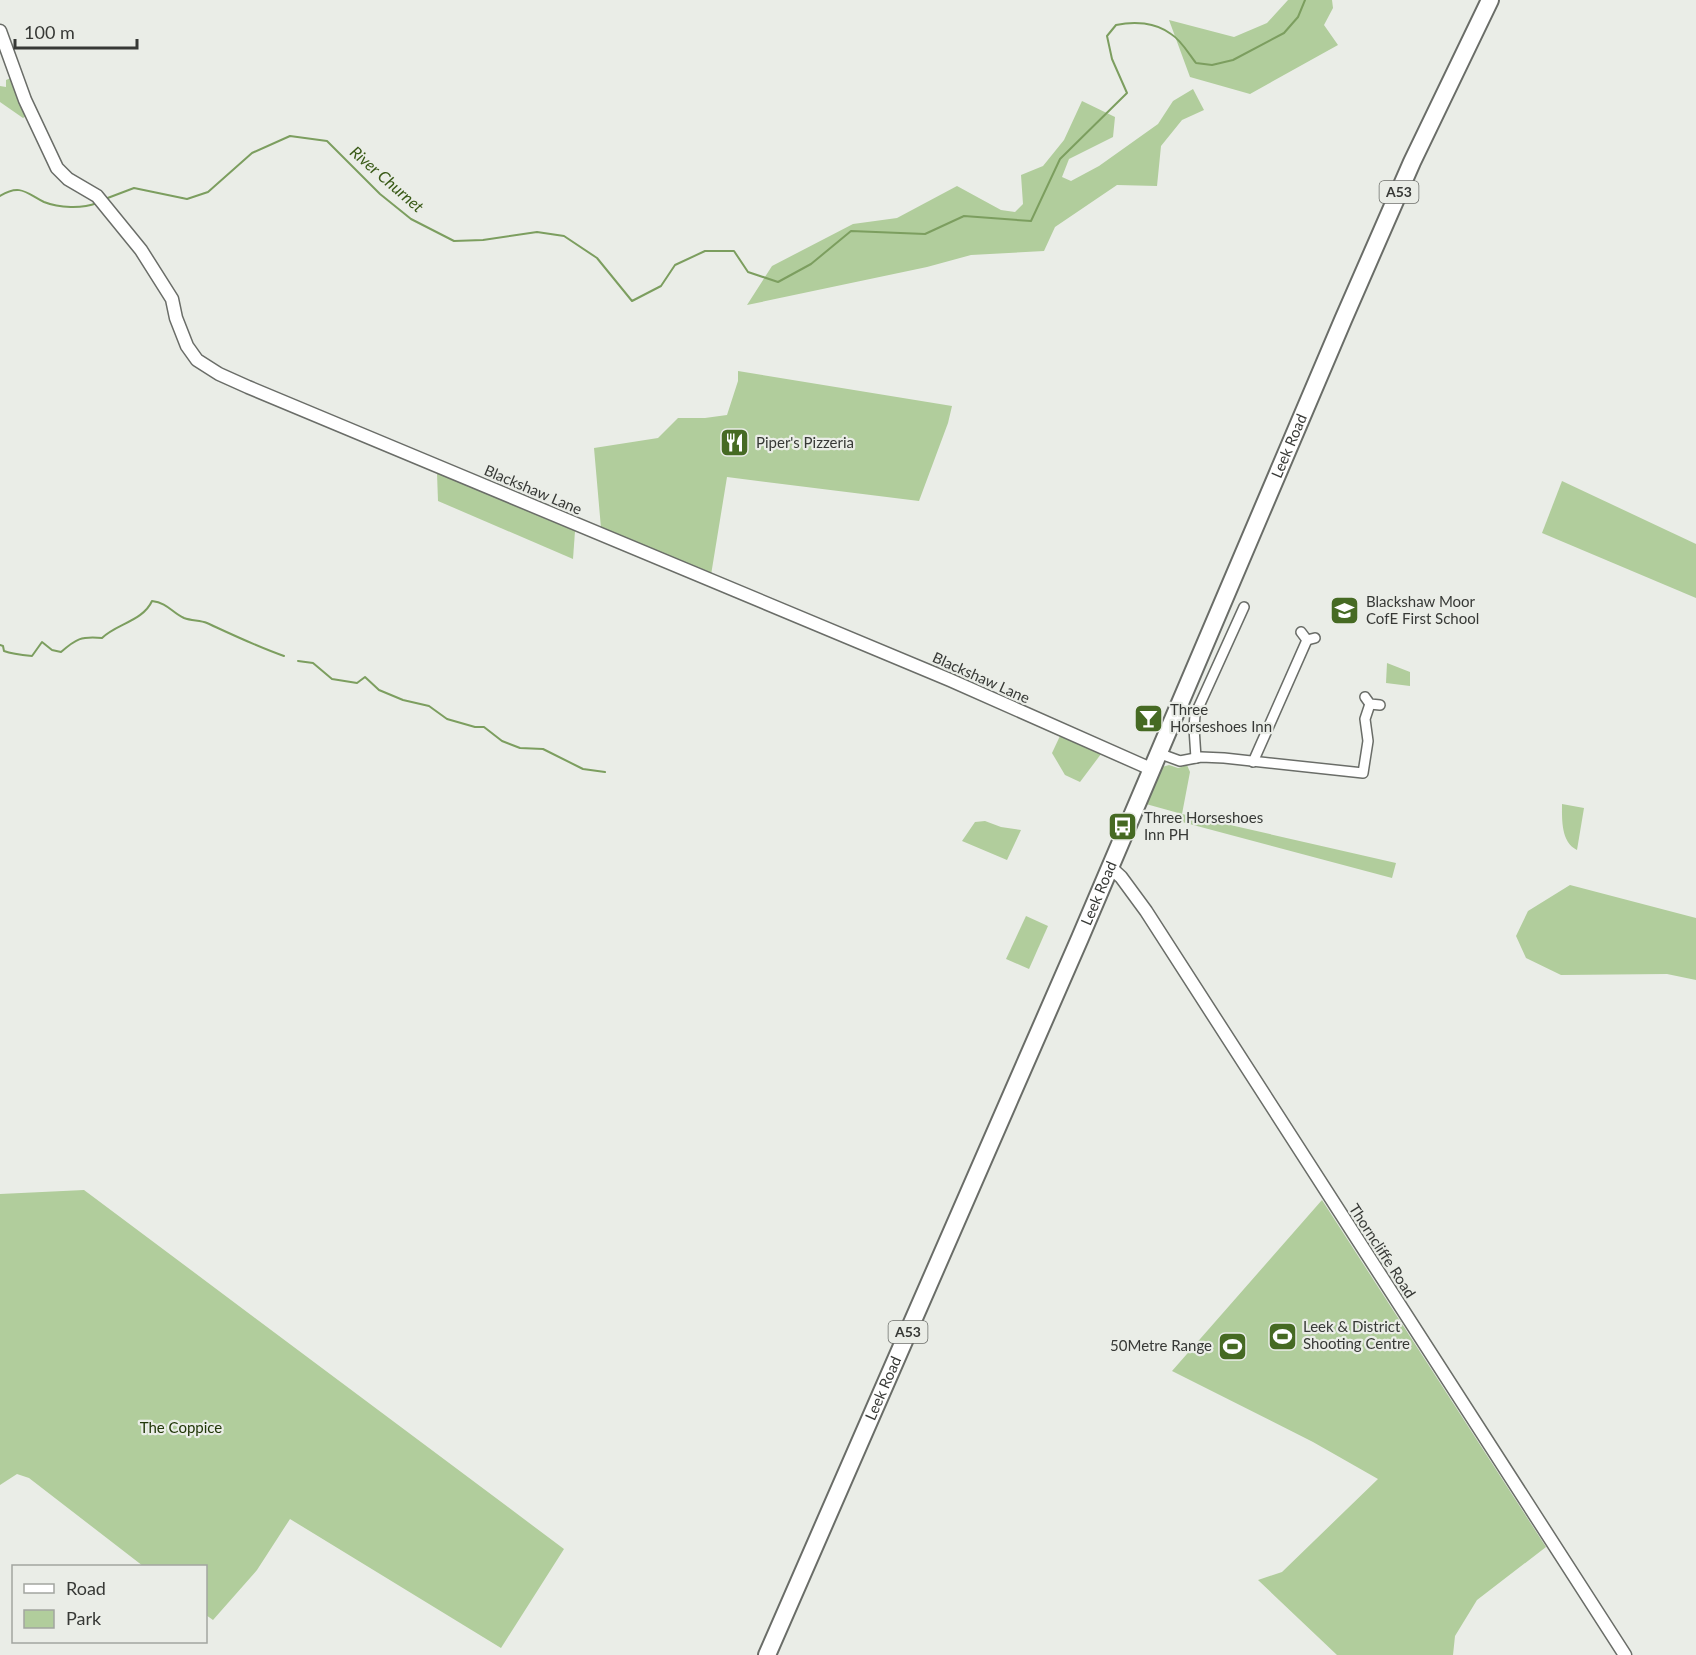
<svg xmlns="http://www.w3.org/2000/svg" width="1696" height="1655" font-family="Lato,sans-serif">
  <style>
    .green { fill: #b1cd9c }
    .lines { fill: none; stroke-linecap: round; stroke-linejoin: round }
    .stream { stroke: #7c9e5f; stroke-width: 2 }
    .minor-casing { stroke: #6a6d68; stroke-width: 12 }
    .tertiary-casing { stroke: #6a6d68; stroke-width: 15 }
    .trunk-casing { stroke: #6a6d68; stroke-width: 20 }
    .minor { stroke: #fff; stroke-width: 9 }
    .tertiary { stroke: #fff; stroke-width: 12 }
    .trunk { stroke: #fff; stroke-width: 16 }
    .labels { text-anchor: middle; stroke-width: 4.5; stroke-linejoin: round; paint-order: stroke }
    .shield { fill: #eaede7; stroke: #6d6f6b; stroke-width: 1.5 }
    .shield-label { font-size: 14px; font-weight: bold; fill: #373936 }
    .poi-label { font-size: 15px; fill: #373936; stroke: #eaede7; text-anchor: start }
    .street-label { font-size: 15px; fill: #373936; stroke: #eaede7 }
    .park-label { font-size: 15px; fill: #213708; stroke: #eaede7 }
    .water-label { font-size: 16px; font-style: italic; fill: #385916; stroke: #eaede7 }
  </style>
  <rect width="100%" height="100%" fill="#eaede7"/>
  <g class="green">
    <polygon points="1288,0 1332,0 1333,8 1324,25 1338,45 1250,94 1190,77 1169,20 1234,37 1267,23"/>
    <polygon points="13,77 28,115 23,118 0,102 0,86 6,87 6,80"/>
    <polygon points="1193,89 1204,110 1182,120 1161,146 1157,186 1117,185 1055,227 1044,251 971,255 927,267 747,305 772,266 853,224 897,218 957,186 1001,210 1015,212 1023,204 1021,175 1043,166 1064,140 1082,101 1115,117 1113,137 1069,159 1062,177 1071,181 1099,166 1158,124 1173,101"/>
    <polygon points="738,371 952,406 948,423 919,501 727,477 711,575 601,528 594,448 658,438 678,418 705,418 727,415 738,381"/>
    <polygon points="437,473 575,531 573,559 438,501"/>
    <polygon points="1562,481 1696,544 1696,598 1542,533"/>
    <polygon points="1387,663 1410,672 1410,686 1386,683"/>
    <polygon points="1060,736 1101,754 1080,782 1065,775 1052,753"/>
    <polygon points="1169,765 1178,768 1187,765 1190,772 1182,814 1396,863 1392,878 1182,822 1182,814 1146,804 1162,767"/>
    <path d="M1562,804l22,4 -7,42c-16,-8 -15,-30 -15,-46z"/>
    <polygon points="985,821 1001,827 1021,830 1007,860 962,841 975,822"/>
    <polygon points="1570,885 1696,918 1696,980 1667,974 1561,975 1526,958 1516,936 1528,911"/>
    <polygon points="1026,916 1048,926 1029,969 1006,959"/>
    <polygon points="84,1190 564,1549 501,1648 290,1519 257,1570 213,1620 206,1615 206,1566 143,1566 29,1478 17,1474 0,1485 0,1194"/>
    <polygon points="1322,1200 1546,1547 1477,1600 1455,1636 1453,1655 1337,1655 1258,1580 1282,1572 1378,1479 1313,1442 1172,1371"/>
  </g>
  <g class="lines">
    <g class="stream">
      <path d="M0,196c21,-13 27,-2 44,6 15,6 38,7 53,1"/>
      <path d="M105,199l29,-11 53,11 21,-7 44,-39 38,-17 37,5 53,53 31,25 43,22 29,-1 54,-8 27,4 33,22 35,43 29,-15 14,-21 30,-14h29l14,21 30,10 33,-18 40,-33 74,3 39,-18 67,5 29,-62 67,-66 -15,-34 -5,-23 9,-11c18,-4 39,-3 55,9 10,6 18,20 25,29l16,2 21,-5 51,-27 14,-16 7,-17"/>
      <path d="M0,645l3,1 1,5c8,3 18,4 28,5l10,-14 10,8 9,2c15,-13 20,-16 41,-14 14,-14 41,-17 50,-37 16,2 19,11 32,17 8,3 16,2 23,5 26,12 51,24 77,33"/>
      <polyline points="298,661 313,663 332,679 357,683 365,677 379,690 403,700 429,706 447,719 475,727 484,727 502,741 520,748 543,749 583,769 605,772"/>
    </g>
    <defs>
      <g id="minor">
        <polyline points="1301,632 1307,640 1315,638"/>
        <polyline points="1365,697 1370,704 1380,705"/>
        <polyline points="1158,753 1180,761 1201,757 1224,758 1363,773 1368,741 1365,719 1370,704"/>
        <polyline points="1196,758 1194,728 1195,715 1244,607"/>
        <polyline points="1253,762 1307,640"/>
      </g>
      <g id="tertiary">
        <polyline points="0,31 25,100 57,168 68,179 97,196 141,250 172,299 176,318 187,346 197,360 219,374 248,387 950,680 1151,769"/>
        <polyline points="1110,867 1121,877 1146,911 1625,1655"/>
      </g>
      <g id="trunk">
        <path id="s1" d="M767,1655l313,-717 263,-618 69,-158 78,-162"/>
      </g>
    </defs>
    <use href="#minor" class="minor-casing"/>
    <use href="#tertiary" class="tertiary-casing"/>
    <use href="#trunk" class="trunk-casing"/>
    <use href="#minor" class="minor"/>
    <use href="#tertiary" class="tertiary"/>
    <use href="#trunk" class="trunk"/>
  </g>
  <defs>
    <symbol id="restaurant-square" viewBox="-11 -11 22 22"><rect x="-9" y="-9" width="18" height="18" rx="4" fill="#466a23" stroke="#eaede7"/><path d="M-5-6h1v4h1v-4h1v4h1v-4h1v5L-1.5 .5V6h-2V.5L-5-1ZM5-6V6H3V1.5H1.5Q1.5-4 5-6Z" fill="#fff"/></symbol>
    <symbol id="school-square" viewBox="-11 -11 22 22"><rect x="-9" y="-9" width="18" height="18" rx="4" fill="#466a23" stroke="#eaede7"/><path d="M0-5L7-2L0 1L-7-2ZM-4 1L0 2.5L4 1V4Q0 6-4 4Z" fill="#fff"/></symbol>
    <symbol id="bar-square" viewBox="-11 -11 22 22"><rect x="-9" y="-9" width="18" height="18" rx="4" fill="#466a23" stroke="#eaede7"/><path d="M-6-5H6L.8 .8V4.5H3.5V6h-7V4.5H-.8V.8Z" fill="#fff"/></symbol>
    <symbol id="bus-square" viewBox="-11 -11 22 22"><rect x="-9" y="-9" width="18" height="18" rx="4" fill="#466a23" stroke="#eaede7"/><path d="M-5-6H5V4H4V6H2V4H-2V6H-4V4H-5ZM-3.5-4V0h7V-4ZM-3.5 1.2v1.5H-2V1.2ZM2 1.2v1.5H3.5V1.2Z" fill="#fff"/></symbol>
    <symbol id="stadium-square" viewBox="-11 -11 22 22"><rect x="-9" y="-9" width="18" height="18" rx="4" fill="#466a23" stroke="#eaede7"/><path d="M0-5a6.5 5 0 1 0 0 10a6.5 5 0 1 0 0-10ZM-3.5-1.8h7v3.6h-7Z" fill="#fff"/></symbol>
  </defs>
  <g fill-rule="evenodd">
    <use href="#restaurant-square" x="718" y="426" width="33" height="33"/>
    <use href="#school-square" x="1328" y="594" width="33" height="33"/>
    <use href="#bar-square" x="1132" y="702" width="33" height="33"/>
    <use href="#bus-square" x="1106" y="810" width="33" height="33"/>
    <use href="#stadium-square" x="1266" y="1320" width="33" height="33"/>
    <use href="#stadium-square" x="1216" y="1330" width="33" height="33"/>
  </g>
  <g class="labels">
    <g class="shield">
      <rect x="1379.5" y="181" width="39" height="22" rx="4.5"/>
      <rect x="888.5" y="1321" width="39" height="22" rx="4.5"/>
    </g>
    <g class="shield-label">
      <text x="1399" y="197">A53</text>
      <text x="908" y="1337">A53</text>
    </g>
    <g class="poi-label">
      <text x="756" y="448">Piper's Pizzeria</text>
      <text x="1366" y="607">Blackshaw Moor<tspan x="1366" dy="17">CofE First School</tspan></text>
      <text x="1170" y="715">Three<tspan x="1170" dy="17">Horseshoes Inn</tspan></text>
      <text x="1144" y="823">Three Horseshoes<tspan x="1144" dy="17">Inn PH</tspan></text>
      <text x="1303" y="1332">Leek &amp; District<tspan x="1303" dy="17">Shooting Centre</tspan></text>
      <text x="1212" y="1351" text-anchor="end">50Metre Range</text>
    </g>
    <g class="street-label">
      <text dy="5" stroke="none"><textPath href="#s1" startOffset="1317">Leek Road</textPath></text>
      <text transform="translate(533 490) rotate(23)" y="5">Blackshaw Lane</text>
      <text transform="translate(981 678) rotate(24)" y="5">Blackshaw Lane</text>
      <text dy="5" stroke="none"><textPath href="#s1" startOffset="831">Leek Road</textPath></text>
      <text transform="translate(1382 1251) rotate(57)" y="5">Thorncliffe Road</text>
      <text dy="5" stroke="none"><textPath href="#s1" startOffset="291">Leek Road</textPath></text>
    </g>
    <g class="park-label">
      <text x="181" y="1433">The Coppice</text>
    </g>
    <g class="water-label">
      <text transform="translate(387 179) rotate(41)" y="6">River Churnet</text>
    </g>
  </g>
  <rect x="12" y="1565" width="195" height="78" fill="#eaede7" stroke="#a2a5a0" stroke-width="1.5"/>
  <rect x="24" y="1584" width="30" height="9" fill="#ffffff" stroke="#a2a5a0" stroke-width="1.5"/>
  <text x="66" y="1595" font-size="18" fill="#373936">Road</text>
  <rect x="24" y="1610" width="30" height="18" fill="#b1cd9c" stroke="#a2a5a0" stroke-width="1.5"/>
  <text x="66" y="1625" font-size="18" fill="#373936">Park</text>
  <path d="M15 39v9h122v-9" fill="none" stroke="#373936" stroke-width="3"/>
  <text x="24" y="39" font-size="18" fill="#373936" stroke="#eaede7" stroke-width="4.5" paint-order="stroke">100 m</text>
</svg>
